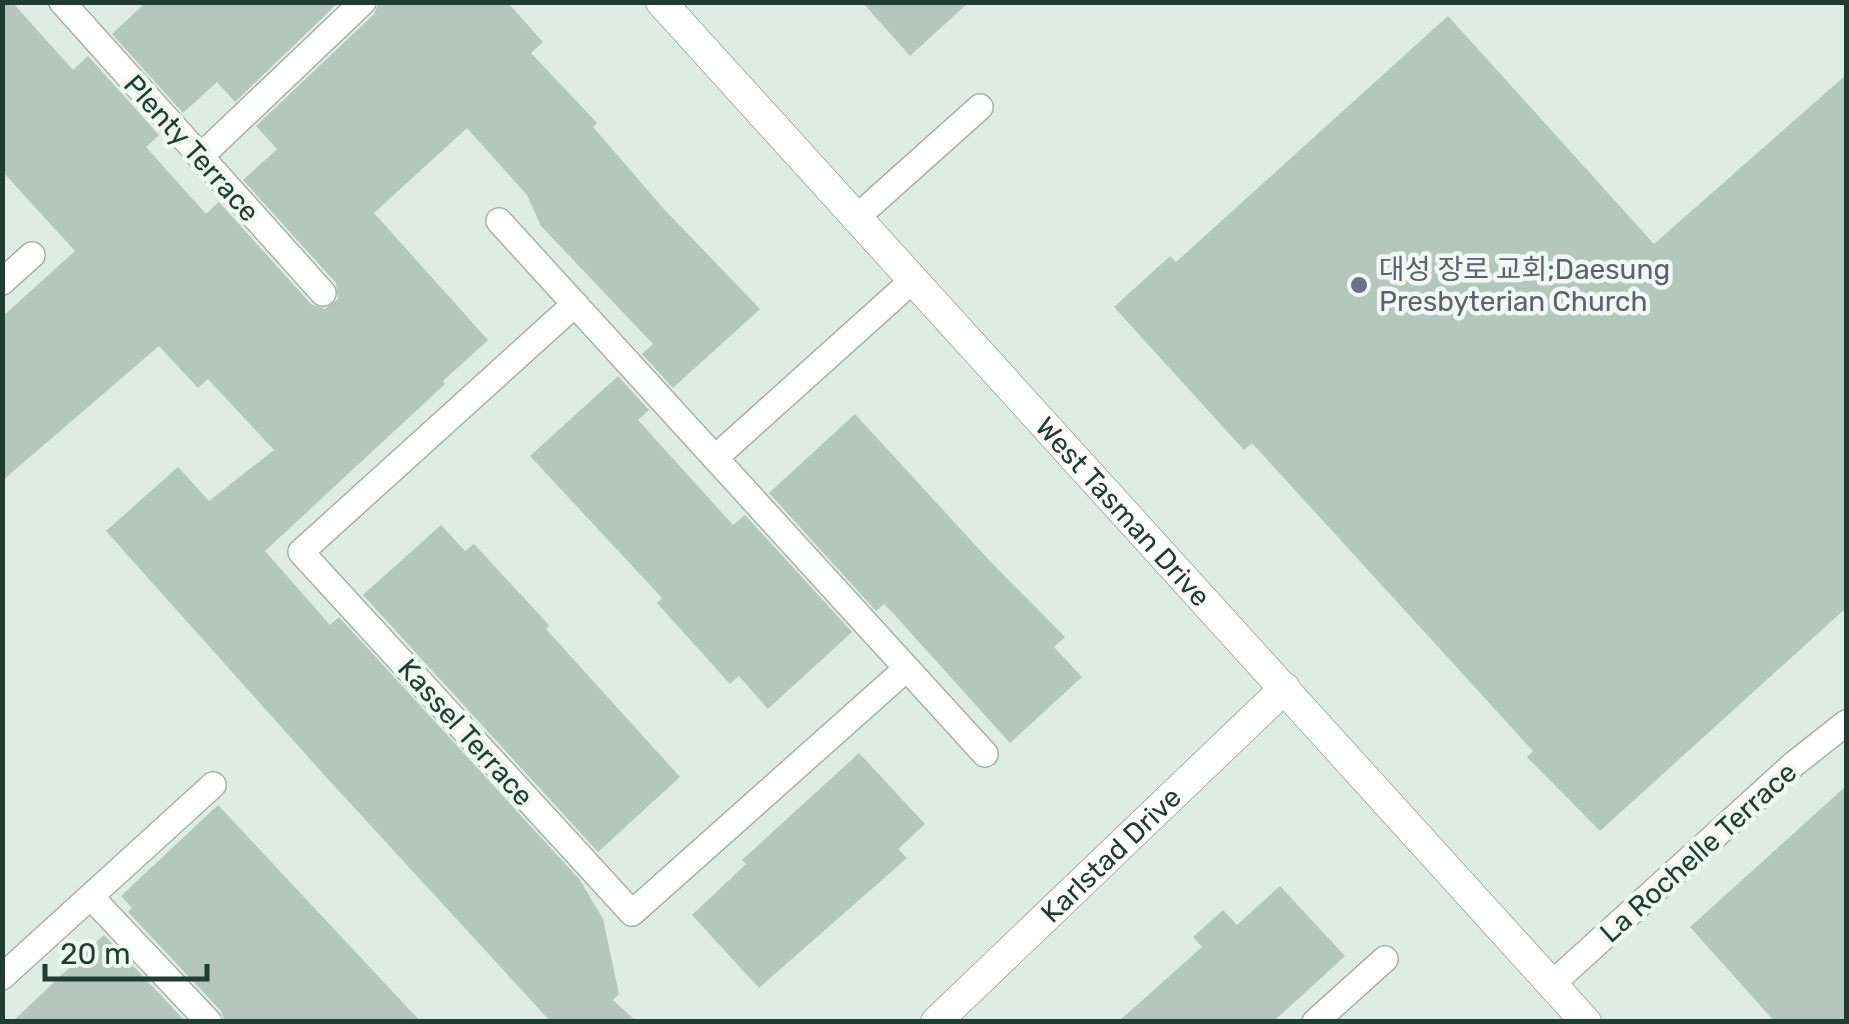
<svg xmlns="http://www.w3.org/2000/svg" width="1849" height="1024" font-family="Rubik,'Noto Sans KR',sans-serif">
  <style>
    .building { fill: #b4c6be }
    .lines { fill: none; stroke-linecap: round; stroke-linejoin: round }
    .lane-casing { stroke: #a2b4ac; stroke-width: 28 }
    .street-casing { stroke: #a2b4ac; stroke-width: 32 }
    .secondary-casing { stroke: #9db8ad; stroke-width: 32 }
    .lane { stroke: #fff; stroke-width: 25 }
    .street { stroke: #fff; stroke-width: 30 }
    .secondary { stroke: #fff; stroke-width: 30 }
    .worship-dot { fill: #6b7280; stroke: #f0f8f3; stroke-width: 4 }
    .labels { text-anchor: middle; stroke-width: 9; stroke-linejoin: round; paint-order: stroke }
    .street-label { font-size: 28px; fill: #1f3d34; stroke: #f0f8f3 }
    .worship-label { font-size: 28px; fill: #5b616d; stroke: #f0f8f3; text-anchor: start }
  </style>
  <rect width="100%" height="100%" fill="#dfece5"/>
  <g class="building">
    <polygon points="2,2 12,2 73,70 88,56 159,135 146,147 206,214 219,202 311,304 325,309 338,299 336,283 243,180 277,149 256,126 374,14 379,2 507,2 543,42 531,53 597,123 593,127 663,208 760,309 673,388 642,354 653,344 541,226 527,195 467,128 374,213 488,340 443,381 445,384 265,551 330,625 339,617 580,880 603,919 619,994 613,1000 637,1022 551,1022 327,778 106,531 178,467 209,501 274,450 208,379 198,388 159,346 2,481 2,317 75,251 2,171"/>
    <polygon points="146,2 339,2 235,102 217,82 183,113 112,34"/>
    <polygon points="862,2 969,2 910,56"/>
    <polygon points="1448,16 1654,244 1846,75 1846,608 1600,831 1527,757 1533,751 1252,443 1244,450 1114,307 1170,256 1176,262"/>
    <polygon points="618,376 649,410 638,420 733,525 745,515 852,632 768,709 739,676 730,684 657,603 662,598 530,456"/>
    <polygon points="855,414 988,559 1065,637 1054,647 1082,677 1010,743 892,612 884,604 876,611 769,493"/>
    <polygon points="441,525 465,551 474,544 549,625 546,629 680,777 598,852 363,595"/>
    <polygon points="859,753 925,824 898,849 907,858 759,988 692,915 746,864 742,860"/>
    <polygon points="1846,786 1846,1022 1775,1022 1690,927"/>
    <polygon points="218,805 421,1022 225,1022 221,1011 128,912 132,908 121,896"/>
    <polygon points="1280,886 1345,956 1273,1022 1118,1022 1202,947 1193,937 1223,910 1237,925"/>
    <polygon points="104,935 186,1022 12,1022"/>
  </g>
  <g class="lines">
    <defs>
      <g id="lane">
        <polyline points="62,2 323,293"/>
        <polyline points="200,157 363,2"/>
        <polyline points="856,218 980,107"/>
        <polyline points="499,221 985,754"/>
        <polyline points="2,282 32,255"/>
        <polyline points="575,304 301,552 632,913 906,669"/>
        <polyline points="715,458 913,280"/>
        <polyline points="91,897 209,1022"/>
        <polyline points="2,977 213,785"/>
        <polyline points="1552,984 1794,764 1846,723"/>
        <polyline points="1315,1022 1385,959"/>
      </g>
      <g id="street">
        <path id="s1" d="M936,1022l349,-334"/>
      </g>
      <g id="secondary">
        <path id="s2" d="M661,2l925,1020"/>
      </g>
    </defs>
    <use href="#lane" class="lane-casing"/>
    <use href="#street" class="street-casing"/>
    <use href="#secondary" class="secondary-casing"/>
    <use href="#lane" class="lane"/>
    <use href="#street" class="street"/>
    <use href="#secondary" class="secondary"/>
  </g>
  <circle class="worship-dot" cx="1359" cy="285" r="10"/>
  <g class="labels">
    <g class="street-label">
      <text transform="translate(192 148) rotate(48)" y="10">Plenty Terrace</text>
      <text dy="10" stroke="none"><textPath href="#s2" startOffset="688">West Tasman Drive</textPath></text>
      <text transform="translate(466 732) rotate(48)" y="10">Kassel Terrace</text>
      <text transform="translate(1698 852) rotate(-42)" y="10">La Rochelle Terrace</text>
      <text dy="10" stroke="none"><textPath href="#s1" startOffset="242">Karlstad Drive</textPath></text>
    </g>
    <g class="worship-label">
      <text x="1379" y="279">대성 장로 교회;Daesung<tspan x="1379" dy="32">Presbyterian Church</tspan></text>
    </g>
  </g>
  <rect width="1849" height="1024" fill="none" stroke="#1f3d34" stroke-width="10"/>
  <path d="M45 964v15h162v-15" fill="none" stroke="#1f3d34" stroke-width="5"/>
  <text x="60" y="964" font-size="30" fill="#1f3d34" stroke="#f0f8f3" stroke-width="8" paint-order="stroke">20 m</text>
</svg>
